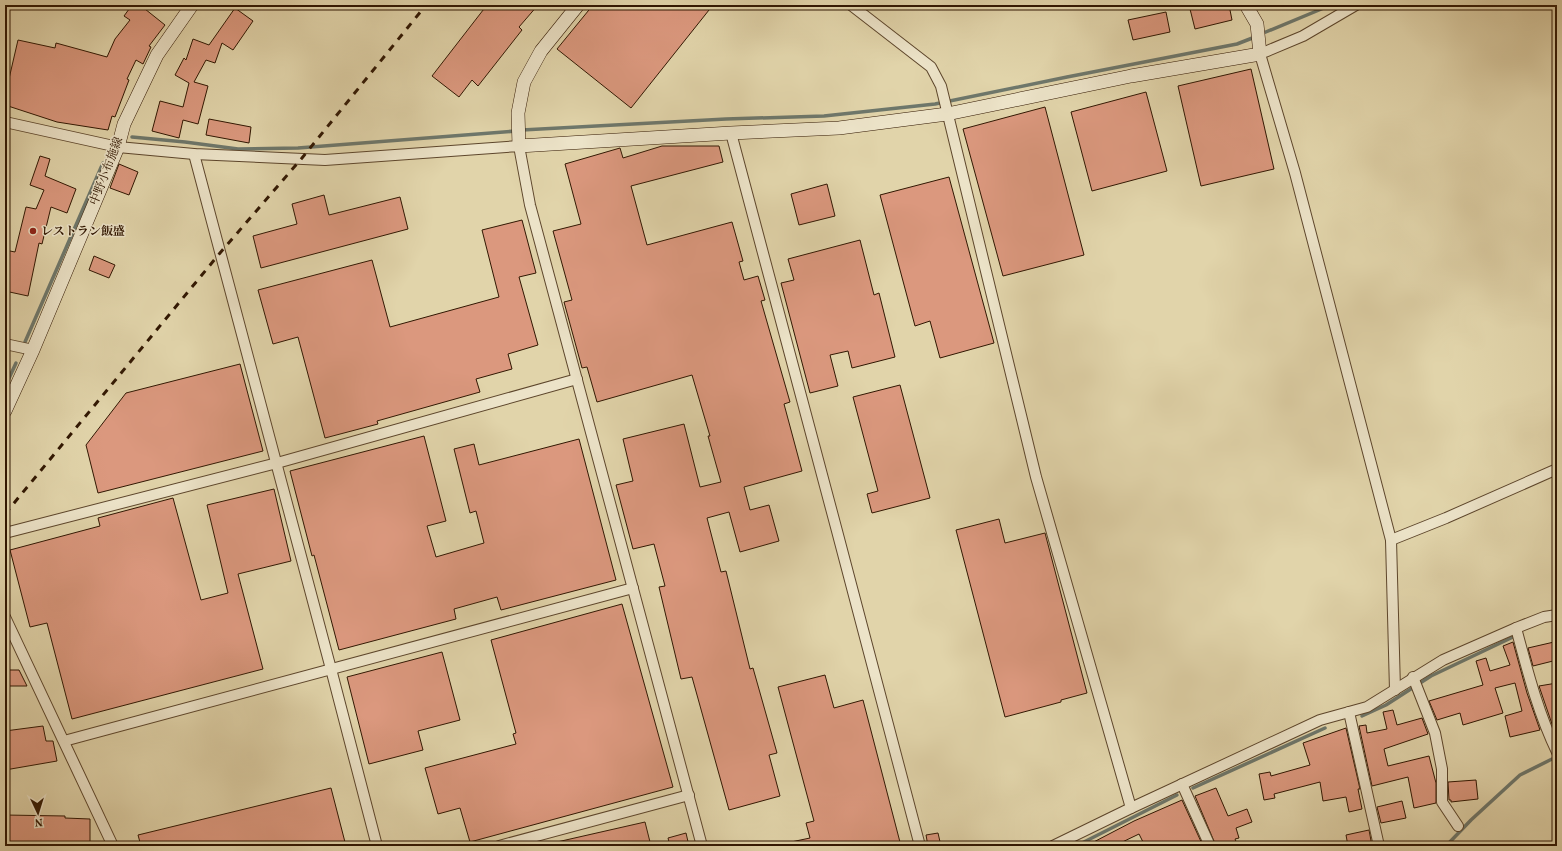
<svg xmlns="http://www.w3.org/2000/svg" width="1562" height="851" font-family="Vollkorn,'Noto Serif JP',serif">
  <style>
    .lines { fill: none; stroke-linecap: round; stroke-linejoin: round }
    .stream { stroke: #6e776b; stroke-width: 3.5 }
    .building { fill: #db987e; stroke: #311702 }
    .street-casing { stroke: #5d462c; stroke-width: 12 }
    .secondary-casing { stroke: #311702; stroke-width: 14 }
    .street { stroke: #ece3c8; stroke-width: 10 }
    .secondary { stroke: #ece3c8; stroke-width: 13 }
    .rail { stroke: #311702; stroke-width: 3; stroke-dasharray: 7 7; stroke-linecap: butt }
    .poi-dot { fill: #8f2418; stroke: #ece3c8; stroke-width: 1.5 }
    .labels { text-anchor: middle; stroke-width: 3; stroke-linejoin: round; paint-order: stroke }
    .street-label { font-size: 12px; fill: #311702; stroke: #ece3c8 }
    .poi-label { font-size: 12px; font-weight: bold; fill: #311702; stroke: #ece3c8; text-anchor: start }
  </style>
  <rect width="100%" height="100%" fill="#e1d4aa"/>
  <filter id="stains"><feTurbulence type="fractalNoise" baseFrequency=".005" numOctaves="4"/><feColorMatrix values="0 0 0 0 .2 0 0 0 0 .09 0 0 0 0 .02 0 0 0 .5 -.17"/></filter>
  <radialGradient id="worn" r=".72"><stop offset=".6" stop-color="#630" stop-opacity="0"/><stop offset="1" stop-color="#630" stop-opacity=".3"/></radialGradient>
  <g class="lines">
    <g class="stream">
      <polyline points="1261,34 1331,5"/>
      <polyline points="522,130 726,119 824,116 935,104 1067,77 1237,44 1255,37"/>
      <polyline points="132,137 185,142 238,149 298,148 516,131"/>
      <polyline points="25,342 103,163"/>
      <polyline points="5,387 16,363"/>
      <polyline points="1362,716 1386,705 1431,676 1513,637"/>
      <polyline points="1193,788 1325,728"/>
      <polyline points="1076,846 1177,795"/>
      <polyline points="1446,846 1471,820 1520,775 1552,759"/>
    </g>
  </g>
  <g class="building">
    <polygon points="132,5 140,5 165,25 149,46 151,47 143,64 136,60 127,79 129,80 115,117 112,116 108,130 57,122 5,105 5,96 18,40 55,48 56,43 107,57 115,39 130,20 124,16"/>
    <polygon points="487,5 538,5 519,27 522,30 478,86 472,80 459,97 432,76"/>
    <polygon points="593,5 713,5 631,108 557,49"/>
    <polygon points="1209,5 1229,5 1232,20 1195,29 1190,9"/>
    <polygon points="235,8 253,21 233,50 222,43 215,63 206,60 194,82 208,86 198,124 183,120 179,138 152,131 160,101 183,107 189,83 175,75 184,58 186,60 193,39 209,45"/>
    <polygon points="1166,12 1170,32 1133,40 1128,20"/>
    <polygon points="1251,69 1274,169 1201,186 1178,86"/>
    <polygon points="1146,92 1167,171 1092,191 1071,112"/>
    <polygon points="1045,107 1084,255 1003,276 963,129"/>
    <polygon points="209,119 251,127 249,143 206,135"/>
    <polygon points="662,146 719,146 723,162 631,186 647,245 732,222 743,261 739,262 744,280 758,276 765,300 761,301 790,402 784,404 802,471 744,487 750,510 769,505 779,541 740,552 729,512 707,518 721,572 726,571 750,669 753,668 777,753 769,755 780,796 729,810 692,677 681,679 659,587 665,586 654,544 633,549 616,485 633,481 623,439 684,424 700,487 721,482 708,436 710,436 692,375 597,402 587,367 582,368 564,302 572,300 553,231 581,224 565,164 620,148 623,158"/>
    <polygon points="40,156 50,159 45,176 76,189 67,213 51,207 42,244 39,243 28,296 5,291 5,250 15,252 26,207 36,209 44,190 30,185"/>
    <polygon points="119,164 138,172 129,195 110,188"/>
    <polygon points="949,177 994,343 940,358 930,321 915,326 880,195"/>
    <polygon points="827,184 835,216 799,225 791,194"/>
    <polygon points="324,195 329,215 400,197 408,229 261,268 253,236 297,224 292,204"/>
    <polygon points="522,220 536,273 519,277 538,345 508,354 512,369 476,379 480,392 377,421 378,424 325,438 298,337 273,344 258,290 372,260 390,327 499,297 482,230"/>
    <polygon points="860,240 874,295 879,293 895,357 852,368 848,351 830,355 838,386 810,393 781,283 794,280 788,259"/>
    <polygon points="94,256 115,265 109,278 89,270"/>
    <polygon points="240,364 263,451 98,493 86,445 126,393"/>
    <polygon points="900,385 930,498 872,513 867,494 878,491 853,397"/>
    <polygon points="424,436 446,521 427,526 436,557 484,543 476,511 470,513 454,449 474,444 479,465 579,439 616,580 501,610 497,597 454,609 456,619 339,650 314,555 312,556 290,471"/>
    <polygon points="274,489 291,561 238,574 263,669 72,719 47,623 30,627 10,550 100,526 98,518 173,498 201,600 228,593 207,505"/>
    <polygon points="999,519 1005,543 1045,533 1087,693 1061,700 1061,702 1005,717 956,530"/>
    <polygon points="622,604 673,787 470,842 460,808 438,814 425,768 516,744 513,734 516,733 491,640"/>
    <polygon points="1513,642 1527,693 1540,730 1510,737 1505,716 1522,711 1515,683 1495,688 1503,713 1463,725 1460,713 1437,720 1429,701 1483,685 1476,661 1486,658 1490,671 1510,665 1503,646"/>
    <polygon points="1554,642 1557,660 1533,666 1528,648"/>
    <polygon points="442,652 460,720 418,731 423,750 369,764 347,677"/>
    <polygon points="5,670 19,670 27,686 5,686"/>
    <polygon points="825,675 834,708 863,700 901,846 792,846 791,842 810,838 806,823 814,821 778,687"/>
    <polygon points="1557,683 1557,726 1553,727 1539,686"/>
    <polygon points="1393,710 1397,725 1422,718 1428,734 1384,749 1388,766 1429,756 1436,783 1436,803 1414,808 1408,777 1372,786 1359,726 1366,725 1367,733 1387,729 1383,712"/>
    <polygon points="43,726 46,741 53,741 57,761 5,770 5,731"/>
    <polygon points="1346,728 1360,789 1358,789 1362,809 1349,812 1346,797 1323,801 1320,782 1274,794 1275,798 1264,800 1259,774 1270,772 1271,776 1310,765 1303,743"/>
    <polygon points="1476,780 1478,799 1451,802 1451,800 1449,800 1448,782"/>
    <polygon points="331,788 346,846 141,846 138,835"/>
    <polygon points="1216,788 1228,816 1247,809 1252,822 1236,828 1239,838 1235,839 1238,846 1216,846 1195,796"/>
    <polygon points="1182,800 1203,846 1145,846 1139,834 1114,846 1086,846 1134,821"/>
    <polygon points="1402,801 1406,818 1381,823 1377,807"/>
    <polygon points="5,815 65,816 65,818 90,819 90,846 5,846"/>
    <polygon points="645,822 651,846 557,846 557,842"/>
    <polygon points="1369,830 1372,846 1348,846 1346,835"/>
    <polygon points="686,833 689,846 670,846 668,838"/>
    <polygon points="938,833 941,846 928,846 926,835"/>
  </g>
  <g class="lines">
    <defs>
      <g id="street">
        <polyline points="851,5 931,67 941,86 1036,477 1131,808"/>
        <polyline points="1356,5 1303,36 1260,54 1295,173 1391,540 1395,690"/>
        <polyline points="5,122 118,147 194,154 325,160 519,146 530,205 702,846"/>
        <polyline points="731,133 837,531 920,846"/>
        <polyline points="194,154 331,669 377,846"/>
        <polyline points="5,344 33,350"/>
        <polyline points="5,533 277,463 577,379"/>
        <polyline points="1391,540 1446,518 1557,469"/>
        <polyline points="5,617 113,846"/>
        <path d="M1516,628c11,41 22,85 41,124"/>
        <polyline points="1413,677 1435,733 1442,769 1442,802 1458,826"/>
        <polyline points="1349,712 1379,846"/>
        <polyline points="64,741 633,588"/>
        <polyline points="1182,784 1210,846"/>
        <polyline points="499,846 689,795"/>
        <polyline points="1053,846 1131,808 1320,720 1367,707 1443,660 1516,628 1544,617 1557,615"/>
      </g>
      <g id="secondary">
        <polyline points="578,5 541,51 524,82 518,113 519,146 731,133 839,128 947,114 1131,76 1260,54 1257,24 1246,5"/>
        <polyline points="5,411 33,350 118,147 124,124 157,55 192,5"/>
      </g>
    </defs>
    <use href="#street" class="street-casing"/>
    <use href="#secondary" class="secondary-casing"/>
    <use href="#street" class="street"/>
    <use href="#secondary" class="secondary"/>
    <polyline class="rail" points="5,514 220,253 302,158 426,5"/>
  </g>
  <circle class="poi-dot" cx="33" cy="231" r="4"/>
  <g class="labels">
    <g class="street-label">
      <text transform="translate(106 171) rotate(-69)" y="4">中野小布施線</text>
    </g>
    <g class="poi-label">
      <text x="41" y="235">レストラン飯盛</text>
    </g>
  </g>
  <rect width="1562" height="851" fill="none" stroke="#e1d4aa" stroke-width="20"/>
  <rect x="6" y="6" width="1550" height="839" fill="none" stroke="#311702" stroke-width="2"/>
  <rect x="10" y="10" width="1542" height="831" fill="none" stroke="#311702"/>
  <g transform="translate(38 813) rotate(176)" stroke="#ece3c8" stroke-width="3" paint-order="stroke">
  <path d="M0-3L7 15L0 10L-7 15Z" fill="#311702"/>
  <text y="-6" font-size="11" font-weight="bold" text-anchor="middle" fill="#311702">N</text>
  </g>
  <rect width="100%" height="100%" filter="url(#stains)"/>
  <rect width="100%" height="100%" fill="url(#worn)"/>
</svg>
